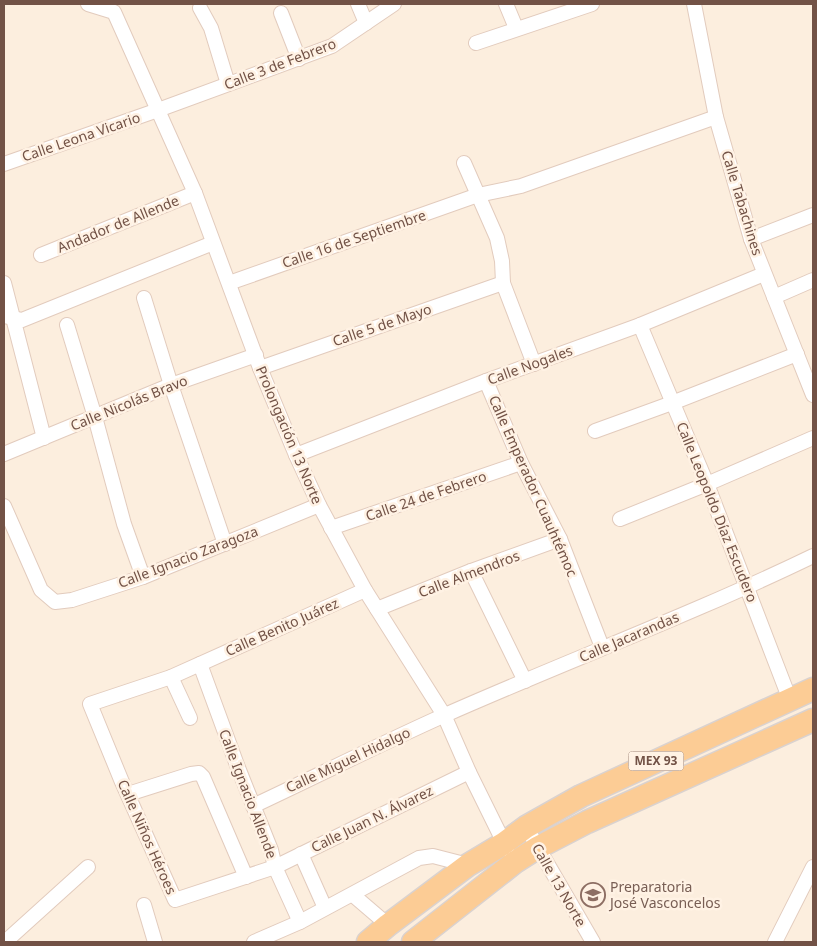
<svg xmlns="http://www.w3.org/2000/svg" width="817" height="946" font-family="'Noto Sans',sans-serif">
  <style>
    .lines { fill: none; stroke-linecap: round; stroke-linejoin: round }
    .street-casing { stroke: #e2cbbd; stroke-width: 16 }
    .primary-casing { stroke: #dad2cf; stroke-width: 25 }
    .street { stroke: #fff; stroke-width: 14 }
    .primary { stroke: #fccc95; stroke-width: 22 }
    .labels { text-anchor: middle; stroke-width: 5; stroke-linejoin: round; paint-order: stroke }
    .shield { fill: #fff2e4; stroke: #9c8275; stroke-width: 1 }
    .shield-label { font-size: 12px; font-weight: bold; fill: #725246 }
    .street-label { font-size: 14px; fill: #725246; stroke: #fff2e4 }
    .education-label { font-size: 14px; fill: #785e54; stroke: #fff2e4; text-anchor: start }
  </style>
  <rect width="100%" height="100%" fill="#fceede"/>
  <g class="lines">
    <defs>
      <g id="street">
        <polyline points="88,4 114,12 195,193 260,368 296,455 319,505 365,590 444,715 469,772 507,849"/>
        <polyline points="358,4 366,23"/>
        <polyline points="506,4 516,28"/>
        <polyline points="694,4 716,117 751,239 813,395"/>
        <polyline points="200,8 211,28 228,84"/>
        <polyline points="281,13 299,59"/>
        <polyline points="476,43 592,4"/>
        <polyline points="464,163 497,238 502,261 503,283 534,364"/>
        <polyline points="4,164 158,110 332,46 394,4"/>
        <polyline points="751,239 813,215"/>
        <polyline points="41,255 195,193"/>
        <polyline points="4,283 44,438"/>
        <polyline points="229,283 478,195 521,186 716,117"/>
        <polyline points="774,297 813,280"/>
        <polyline points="144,298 171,385 225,544"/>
        <polyline points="4,316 22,320 213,243"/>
        <polyline points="67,325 95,417 124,524 143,577"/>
        <polyline points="640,325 707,484 790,700"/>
        <polyline points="260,368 503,283"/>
        <polyline points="486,381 521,463 560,539 602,647"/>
        <polyline points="595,431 672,403 797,354"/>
        <polyline points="4,454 171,385 256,355"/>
        <polyline points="296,455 486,381 640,325 764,274"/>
        <polyline points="4,506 41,590 55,602 72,600 143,577 319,505"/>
        <polyline points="620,519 707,484 813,438"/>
        <polyline points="331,528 521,463"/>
        <polyline points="471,571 525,681"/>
        <polyline points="365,590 171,677 90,704 122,782 175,900 275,867 469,772"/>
        <polyline points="377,609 471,571 560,539"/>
        <polyline points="200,664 237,765 271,850 275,867 300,922"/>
        <polyline points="171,677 190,718"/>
        <polyline points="128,794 191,774 199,773 203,777 246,877"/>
        <path d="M253,806c64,-30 127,-62 192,-91 122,-54 248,-101 368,-159"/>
        <polyline points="526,827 593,942"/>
        <polyline points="301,854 325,908"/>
        <polyline points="353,895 388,925"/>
        <polyline points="144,905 155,942"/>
        <polyline points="5,942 88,867"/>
        <polyline points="254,942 300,922 419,858 433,856 468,865"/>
        <polyline points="775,942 813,867"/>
      </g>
      <g id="primary">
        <polyline points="368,942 388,925 468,865 503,844 526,827 581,796 813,689"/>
        <polyline points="413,942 515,862 537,848 587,822 813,720"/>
      </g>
    </defs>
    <use href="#street" class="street-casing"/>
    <use href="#primary" class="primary-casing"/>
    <use href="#street" class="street"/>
    <use href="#primary" class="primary"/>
  </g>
  <defs>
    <symbol id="school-ring" viewBox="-11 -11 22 22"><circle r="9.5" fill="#fff2e4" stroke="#8d6e63" stroke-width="1.5"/><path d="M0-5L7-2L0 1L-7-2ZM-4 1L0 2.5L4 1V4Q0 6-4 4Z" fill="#8d6e63"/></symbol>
  </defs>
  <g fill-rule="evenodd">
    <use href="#school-ring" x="579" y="881" width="28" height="28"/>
  </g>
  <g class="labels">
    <rect class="shield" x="628.5" y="751.5" width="55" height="19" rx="4"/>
    <g class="shield-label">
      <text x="656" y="765">MEX 93</text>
    </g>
    <g class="street-label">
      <text transform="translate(280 64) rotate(-21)" y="5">Calle 3 de Febrero</text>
      <text transform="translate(81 137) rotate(-19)" y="5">Calle Leona Vicario</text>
      <text transform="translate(742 203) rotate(73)" y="5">Calle Tabachines</text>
      <text transform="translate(118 224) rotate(-22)" y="5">Andador de Allende</text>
      <text transform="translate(354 239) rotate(-19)" y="5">Calle 16 de Septiembre</text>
      <text transform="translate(382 325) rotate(-19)" y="5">Calle 5 de Mayo</text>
      <text transform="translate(530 365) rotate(-20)" y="5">Calle Nogales</text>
      <text transform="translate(129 403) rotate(-22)" y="5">Calle Nicolás Bravo</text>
      <text transform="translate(289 435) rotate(67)" y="5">Prolongación 13 Norte</text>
      <text transform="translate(533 486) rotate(66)" y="5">Calle Emperador Cuauhtémoc</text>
      <text transform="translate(426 496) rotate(-19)" y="5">Calle 24 de Febrero</text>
      <text transform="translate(717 512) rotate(68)" y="5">Calle Leopoldo Díaz Escudero</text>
      <text transform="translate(188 557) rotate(-21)" y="5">Calle Ignacio Zaragoza</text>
      <text transform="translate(469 574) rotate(-21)" y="5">Calle Almendros</text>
      <text transform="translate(282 627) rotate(-24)" y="5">Calle Benito Juárez</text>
      <text transform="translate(629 637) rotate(-23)" y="5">Calle Jacarandas</text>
      <text transform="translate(348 760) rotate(-25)" y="5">Calle Miguel Hidalgo</text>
      <text transform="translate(248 794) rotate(69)" y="5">Calle Ignacio Allende</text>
      <text transform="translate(372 819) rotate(-26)" y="5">Calle Juan N. Álvarez</text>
      <text transform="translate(147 837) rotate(66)" y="5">Calle Niños Héroes</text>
      <text transform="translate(559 885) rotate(60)" y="5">Calle 13 Norte</text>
    </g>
    <g class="education-label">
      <text x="610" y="892">Preparatoria<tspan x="610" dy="16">José Vasconcelos</tspan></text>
    </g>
  </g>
  <rect width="817" height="946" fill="none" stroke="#725246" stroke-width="10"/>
</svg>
